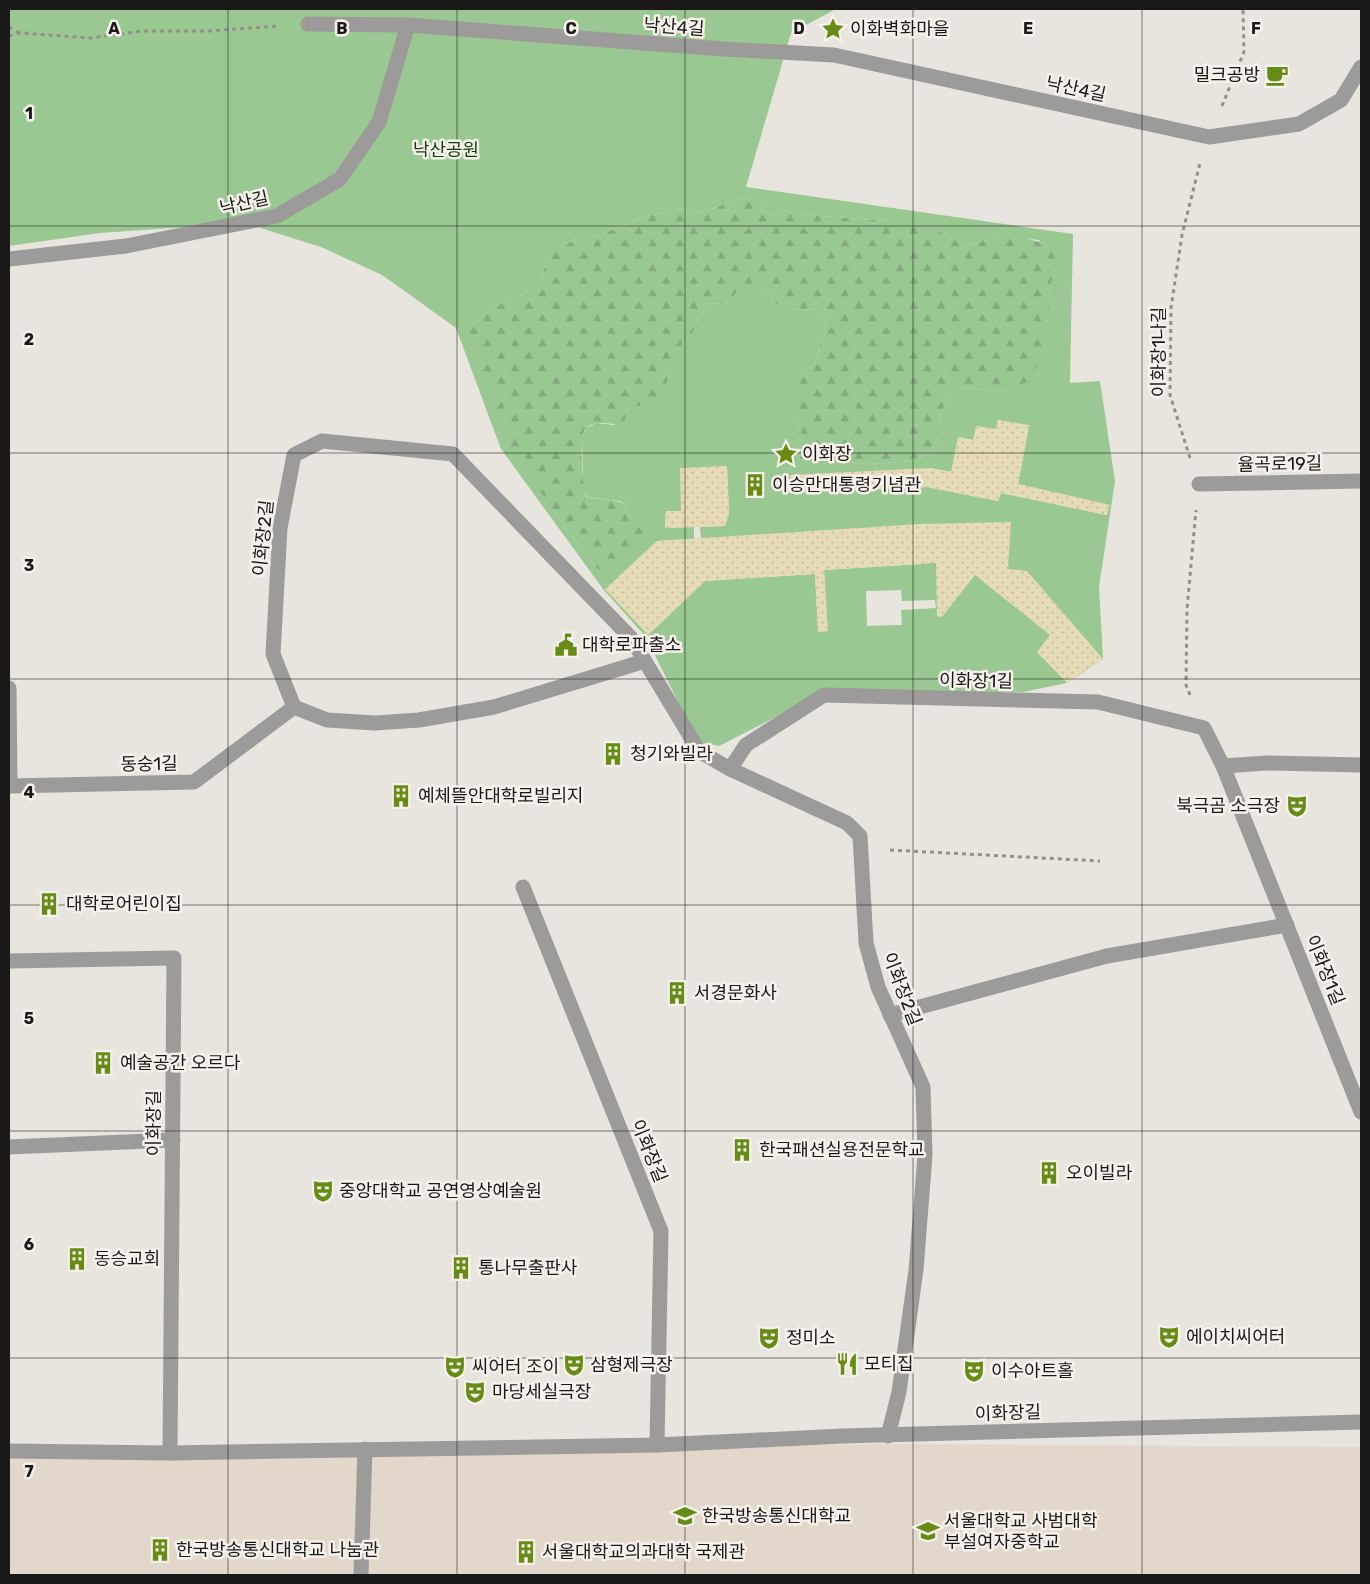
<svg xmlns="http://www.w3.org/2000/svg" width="1370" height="1584" font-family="Rubik,'Noto Sans KR',sans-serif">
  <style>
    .built { fill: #e1d7cb }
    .green { fill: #9ac893; fill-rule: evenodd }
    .forest { fill: url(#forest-firs) }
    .sand { fill: url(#sand-dots) }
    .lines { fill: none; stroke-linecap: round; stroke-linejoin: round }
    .path { stroke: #93908c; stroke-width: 3; stroke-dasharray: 4 4; stroke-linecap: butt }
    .minor { stroke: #9d9b99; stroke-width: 15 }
    .grid { fill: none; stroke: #1b1917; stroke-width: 1; stroke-opacity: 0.55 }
    .labels { text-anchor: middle; stroke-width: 5; stroke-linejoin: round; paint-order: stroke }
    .street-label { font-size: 18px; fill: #1b1917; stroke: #f6f1eb }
    .poi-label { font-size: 18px; fill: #1b1917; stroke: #f6f1eb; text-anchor: start }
    .park-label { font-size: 18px; fill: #143d0d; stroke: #f6f1eb }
    .grid-label { font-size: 16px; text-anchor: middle; font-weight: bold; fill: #1b1917; stroke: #f6f1eb; stroke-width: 5; stroke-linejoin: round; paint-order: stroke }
  </style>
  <defs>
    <pattern id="forest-firs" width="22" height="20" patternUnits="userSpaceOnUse" patternTransform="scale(1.25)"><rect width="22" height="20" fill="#9ac893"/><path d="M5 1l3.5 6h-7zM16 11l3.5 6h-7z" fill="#84ab7e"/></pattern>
    <pattern id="sand-dots" width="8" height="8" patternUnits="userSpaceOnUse" patternTransform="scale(1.25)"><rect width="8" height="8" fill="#e5dbb6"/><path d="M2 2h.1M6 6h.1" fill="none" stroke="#c4bb9c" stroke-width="1.8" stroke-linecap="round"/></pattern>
  </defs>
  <rect width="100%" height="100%" fill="#e8e4de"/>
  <polygon class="built" points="878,1444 1361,1447 1361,1575 9,1575 9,1454 170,1456"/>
  <path class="green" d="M9,9h827l-45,24 -45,154 327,47 -3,149 30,-2 15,100 -16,106 4,72 -36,24 -44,9 -196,-1 -108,55 -21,-4 -52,-105 -43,-48 -102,-140 -45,-121 -50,-36 -24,-17 -61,-28 -77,-24 -144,10 -91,13zM748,198l16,4 13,8 20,4 90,7 59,14 19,11 35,-10 39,4 18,28 -7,17 -1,13 -43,94 -42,-4 -12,4 -10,19 -4,27 -9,14 -17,9 -41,3 -22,-2 -46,2 -8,-15 6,-16 -4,-10 2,-45 16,-14 11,-41 -7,-13 -32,-1 -13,-6 -14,-20 -19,4 -15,16 -17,1 -10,13 -8,19 -19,18v14l-44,41 -2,9 -13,7 -17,-2 -10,5 -4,9 1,51 4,9 33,4 6,4 3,13 -33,50 -41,-55 -88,-184 26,-21 15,-8 17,-6 16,-15 4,-14 21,-21 15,-7h12l57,-22 29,-6 17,5 35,-12zM998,420l31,6 -11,58 91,21 -2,10 -106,-22 -3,8 -71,-14 -136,6 139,-25 22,4 7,-35 14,3 23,-11zM727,466l2,48 -4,12 -25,1 1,12 217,-14 3,39 -97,6 3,61 -9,1 -3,-58 -110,7 -57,54 9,-94 37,-2v-12l-29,1 1,-17h15zM901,590l1,11 33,-1 1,8 -35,2 1,15 -35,1 -1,-35z"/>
  <path class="forest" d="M749,198l15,4 13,8 20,4 90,7 37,5 22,9 19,11 35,-10 21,1 30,8 6,10v13l-7,17 -2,44 -4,27 -17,26 -21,10 -42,-4 -12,4 -10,19 -4,27 -9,14 -17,9 -42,3 -21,-2 -46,3 -8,-16 6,-16 -4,-10 -3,-24 5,-21 16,-14 11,-41 -7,-13 -32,-1 -13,-6 -15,-20 -18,5 -15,15 -17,1 -10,13 -8,19 -19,18v14l-9,24 -23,14h-7l-5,3 -2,9 -6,6c-11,1 -25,-5 -34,4 -8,8 -3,58 0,69 13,3 29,1 40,8l3,13 14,7c2,19 -12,42 -31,45 -5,1 -11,-1 -16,-2l-41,-55 -46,-68 -42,-116 26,-21 15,-8 17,-6 16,-15 4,-14 9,-12 12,-9 15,-7h12l57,-22 29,-6 17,5 35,-12z"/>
  <g class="sand">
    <polygon points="998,420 1029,425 1018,484 1110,505 1106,515 1001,493 998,501 927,487 791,493 790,475 930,468 951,472 958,437 973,440 976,426 996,429"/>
    <polygon points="727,466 729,514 725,526 665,528 666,511 681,511 680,468"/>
    <polygon points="1011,522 1008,569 1027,571 1103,659 1067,683 1037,652 1050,635 975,575 942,617 937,616 936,563 824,570 828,631 818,632 815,574 705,581 648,635 605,589 657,541 919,524"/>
  </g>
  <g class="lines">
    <g class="path">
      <polyline points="9,27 19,33"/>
      <polyline points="9,36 20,33 91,38 142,31 207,31 280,26"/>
      <polyline points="1222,106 1244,52 1243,9"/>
      <polyline points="1190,458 1170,395 1171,308 1182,235 1200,163"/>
      <polyline points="1190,695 1186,685 1187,609 1196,510"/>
      <polyline points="890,850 1100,861"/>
    </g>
    <g class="minor">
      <polyline points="308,24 408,25 723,49 834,55 1209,137 1299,124 1341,100 1361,67"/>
      <polyline points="9,259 126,246 277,216 340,179 379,122 408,25"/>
      <polyline points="1199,484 1361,481"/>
      <polyline points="645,661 494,707 419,720 375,723 327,720 294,707 273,654 280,528 294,455 322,441 453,454 631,638 699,751 730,769 847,823 860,836 866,943 878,987 923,1087 925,1155 916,1270 899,1392 888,1436"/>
      <polyline points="9,688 10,786"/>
      <polyline points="1223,766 1267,763 1361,765"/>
      <polyline points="730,769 746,745 824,695 1098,702 1204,728 1223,766 1361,1112"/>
      <polyline points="9,786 194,782 294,707"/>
      <polyline points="523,887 661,1231 657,1445"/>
      <polyline points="9,961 174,958 170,1453"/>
      <polyline points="890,1015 1107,956 1287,925"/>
      <polyline points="9,1147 173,1140"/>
      <polyline points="9,1451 170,1453 657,1445 843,1436 1361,1422"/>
      <polyline points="361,1575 365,1449"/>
    </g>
  </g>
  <path class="grid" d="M228,9v1566M457,9v1566M685,9v1566M913,9v1566M1142,9v1566M9,226h1352M9,453h1352M9,679h1352M9,905h1352M9,1131h1352M9,1358h1352"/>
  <defs>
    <symbol id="sight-bare" viewBox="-9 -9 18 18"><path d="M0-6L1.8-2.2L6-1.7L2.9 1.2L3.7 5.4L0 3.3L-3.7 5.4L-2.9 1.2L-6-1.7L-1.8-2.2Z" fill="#678c16" stroke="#f6f1eb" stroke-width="2.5" paint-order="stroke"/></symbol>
    <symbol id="cafe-bare" viewBox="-9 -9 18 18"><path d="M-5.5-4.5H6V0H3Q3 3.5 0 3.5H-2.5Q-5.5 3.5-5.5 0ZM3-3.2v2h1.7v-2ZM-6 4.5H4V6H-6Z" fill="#678c16" stroke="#f6f1eb" stroke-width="2.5" paint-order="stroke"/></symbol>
    <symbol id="building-bare" viewBox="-9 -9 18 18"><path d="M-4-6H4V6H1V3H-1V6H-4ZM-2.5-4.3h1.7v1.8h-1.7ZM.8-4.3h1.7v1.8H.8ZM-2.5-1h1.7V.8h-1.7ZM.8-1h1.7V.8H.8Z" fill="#678c16" stroke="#f6f1eb" stroke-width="2.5" paint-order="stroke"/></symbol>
    <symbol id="civic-bare" viewBox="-9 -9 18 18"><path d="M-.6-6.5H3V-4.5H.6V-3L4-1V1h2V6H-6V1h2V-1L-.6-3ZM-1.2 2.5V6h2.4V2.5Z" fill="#678c16" stroke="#f6f1eb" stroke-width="2.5" paint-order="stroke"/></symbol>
    <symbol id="theatre-bare" viewBox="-9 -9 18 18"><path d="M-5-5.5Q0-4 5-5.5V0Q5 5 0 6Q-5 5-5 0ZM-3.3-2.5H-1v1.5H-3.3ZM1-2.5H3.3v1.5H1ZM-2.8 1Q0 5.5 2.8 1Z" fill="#678c16" stroke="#f6f1eb" stroke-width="2.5" paint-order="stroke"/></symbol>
    <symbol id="restaurant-bare" viewBox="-9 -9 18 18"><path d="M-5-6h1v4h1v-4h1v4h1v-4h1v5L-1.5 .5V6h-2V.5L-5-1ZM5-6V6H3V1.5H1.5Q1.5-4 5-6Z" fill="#678c16" stroke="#f6f1eb" stroke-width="2.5" paint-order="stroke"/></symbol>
    <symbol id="university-bare" viewBox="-9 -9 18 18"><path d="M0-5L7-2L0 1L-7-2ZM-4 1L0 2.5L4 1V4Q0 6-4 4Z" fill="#678c16" stroke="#f6f1eb" stroke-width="2.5" paint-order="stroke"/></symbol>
    <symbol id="school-bare" viewBox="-9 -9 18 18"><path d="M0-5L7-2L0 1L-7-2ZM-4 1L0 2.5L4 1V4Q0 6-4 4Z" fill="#678c16" stroke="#f6f1eb" stroke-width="2.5" paint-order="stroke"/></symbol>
  </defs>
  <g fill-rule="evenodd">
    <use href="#sight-bare" x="817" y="13" width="32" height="32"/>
    <use href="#cafe-bare" x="1261" y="59" width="32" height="32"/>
    <use href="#sight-bare" x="770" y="438" width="32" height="32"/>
    <use href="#building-bare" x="739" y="469" width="32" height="32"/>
    <use href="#civic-bare" x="550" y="629" width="32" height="32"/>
    <use href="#building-bare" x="597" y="738" width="32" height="32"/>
    <use href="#building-bare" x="385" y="780" width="32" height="32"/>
    <use href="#theatre-bare" x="1281" y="790" width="32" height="32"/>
    <use href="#building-bare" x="33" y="888" width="32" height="32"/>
    <use href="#building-bare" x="661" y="977" width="32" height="32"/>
    <use href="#building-bare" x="87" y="1047" width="32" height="32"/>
    <use href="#building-bare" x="726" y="1134" width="32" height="32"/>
    <use href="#building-bare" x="1033" y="1157" width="32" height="32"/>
    <use href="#theatre-bare" x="307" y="1175" width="32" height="32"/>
    <use href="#building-bare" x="61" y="1243" width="32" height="32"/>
    <use href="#building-bare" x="445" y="1252" width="32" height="32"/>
    <use href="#theatre-bare" x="1153" y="1321" width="32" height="32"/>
    <use href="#theatre-bare" x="753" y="1322" width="32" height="32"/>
    <use href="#restaurant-bare" x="831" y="1348" width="32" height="32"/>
    <use href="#theatre-bare" x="558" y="1349" width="32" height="32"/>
    <use href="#theatre-bare" x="439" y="1351" width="32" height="32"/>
    <use href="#theatre-bare" x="958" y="1355" width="32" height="32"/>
    <use href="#theatre-bare" x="459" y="1376" width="32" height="32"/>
    <use href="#university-bare" x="669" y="1500" width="32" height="32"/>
    <use href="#school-bare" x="912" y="1515" width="32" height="32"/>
    <use href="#building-bare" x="144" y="1534" width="32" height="32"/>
    <use href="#building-bare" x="510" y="1536" width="32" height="32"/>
  </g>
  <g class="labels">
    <g class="street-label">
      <text transform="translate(674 27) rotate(4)" y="6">낙산4길</text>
      <text transform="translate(1076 89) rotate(12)" y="6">낙산4길</text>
      <text transform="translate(244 203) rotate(-13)" y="6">낙산길</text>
      <text transform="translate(1159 352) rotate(-90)" y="6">이화장1나길</text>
      <text transform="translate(1280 464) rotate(-1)" y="6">율곡로19길</text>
      <text transform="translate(263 538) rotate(-84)" y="6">이화장2길</text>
      <text transform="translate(976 681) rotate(1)" y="6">이화장1길</text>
      <text transform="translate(149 764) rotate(-1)" y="6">동숭1길</text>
      <text transform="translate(1325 970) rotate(68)" y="6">이화장1길</text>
      <text transform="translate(902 989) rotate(69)" y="6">이화장2길</text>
      <text transform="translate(154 1123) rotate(-90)" y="6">이화장길</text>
      <text transform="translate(649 1151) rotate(68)" y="6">이화장길</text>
      <text transform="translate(1008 1413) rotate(-2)" y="6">이화장길</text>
    </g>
    <g class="poi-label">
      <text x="850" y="35">이화벽화마을</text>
      <text x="1260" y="81" text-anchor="end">밀크공방</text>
      <text x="802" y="460">이화장</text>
      <text x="772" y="491">이승만대통령기념관</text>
      <text x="582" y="651">대학로파출소</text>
      <text x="630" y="760">청기와빌라</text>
      <text x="418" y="802">예체뜰안대학로빌리지</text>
      <text x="1280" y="812" text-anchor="end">북극곰 소극장</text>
      <text x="66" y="910">대학로어린이집</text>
      <text x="694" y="999">서경문화사</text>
      <text x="120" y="1069">예술공간 오르다</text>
      <text x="759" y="1156">한국패션실용전문학교</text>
      <text x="1066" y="1179">오이빌라</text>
      <text x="339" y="1197">중앙대학교 공연영상예술원</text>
      <text x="94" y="1265">동승교회</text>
      <text x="478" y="1274">통나무출판사</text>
      <text x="1186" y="1343">에이치씨어터</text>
      <text x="786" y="1344">정미소</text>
      <text x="864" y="1370">모티집</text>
      <text x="590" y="1371">삼형제극장</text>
      <text x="472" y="1373">씨어터 조이</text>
      <text x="991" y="1377">이수아트홀</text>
      <text x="492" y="1398">마당세실극장</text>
      <text x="702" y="1522">한국방송통신대학교</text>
      <text x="944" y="1527">서울대학교 사범대학<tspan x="944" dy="21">부설여자중학교</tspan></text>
      <text x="176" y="1556">한국방송통신대학교 나눔관</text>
      <text x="542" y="1558">서울대학교의과대학 국제관</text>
    </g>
    <g class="park-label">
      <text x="446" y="156">낙산공원</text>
    </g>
  </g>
  <g class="grid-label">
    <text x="114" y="34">A</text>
    <text x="342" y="34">B</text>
    <text x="571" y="34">C</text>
    <text x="799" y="34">D</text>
    <text x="1028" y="34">E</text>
    <text x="1256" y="34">F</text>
    <text x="29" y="119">1</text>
    <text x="29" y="345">2</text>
    <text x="29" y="571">3</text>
    <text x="29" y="798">4</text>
    <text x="29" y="1024">5</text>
    <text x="29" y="1250">6</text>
    <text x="29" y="1477">7</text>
  </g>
  <rect width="1370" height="1584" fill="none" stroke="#1b1917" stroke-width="20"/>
</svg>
